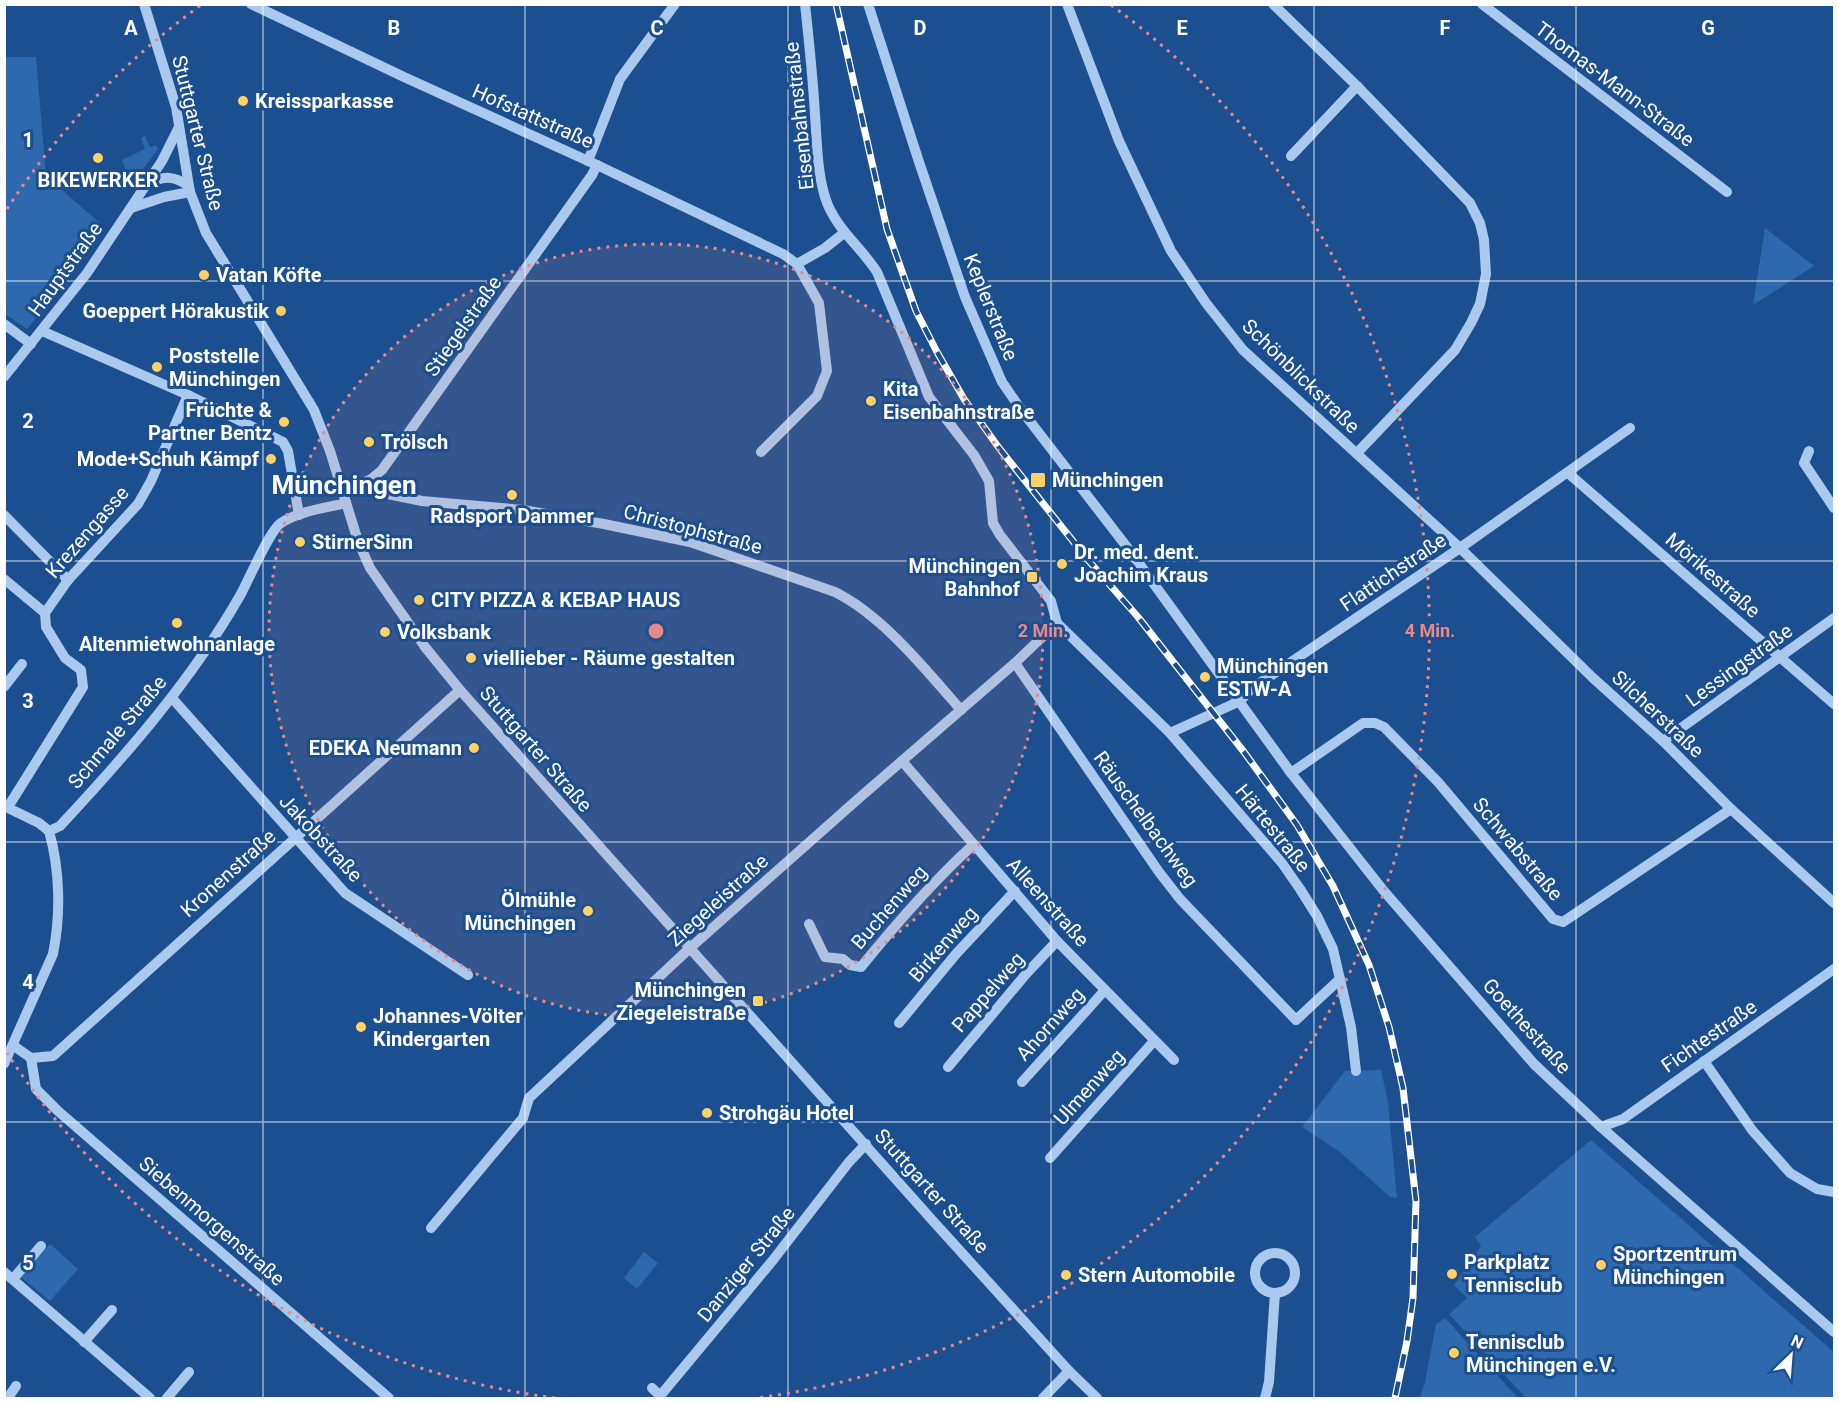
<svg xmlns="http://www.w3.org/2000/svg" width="1839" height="1403" font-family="Roboto,sans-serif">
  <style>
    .green { fill: #2e69ad }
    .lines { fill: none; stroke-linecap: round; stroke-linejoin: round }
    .minor { stroke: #a9c9ee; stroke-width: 10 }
    .rail-casing { stroke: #fff; stroke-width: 7 }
    .rail { stroke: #1b4f8f; stroke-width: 4.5; stroke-dasharray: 14; stroke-linecap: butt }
    .grid { fill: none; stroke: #fff; stroke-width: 1.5; stroke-opacity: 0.55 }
    .ring { fill: none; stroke: #e88989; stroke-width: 3; stroke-dasharray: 3 6 }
    .poi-dot { fill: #ffd166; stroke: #1b4f8f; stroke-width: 2 }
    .labels { text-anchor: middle; stroke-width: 6; stroke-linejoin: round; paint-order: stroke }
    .street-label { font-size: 20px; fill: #fff; stroke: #1b4f8f }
    .poi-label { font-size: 20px; font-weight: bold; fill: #fff; stroke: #1b4f8f; text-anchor: start }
    .district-label { font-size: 26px; font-weight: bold; fill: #fff; stroke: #1b4f8f }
    .grid-label { font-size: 20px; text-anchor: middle; font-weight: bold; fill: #fff; stroke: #1b4f8f; stroke-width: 6; stroke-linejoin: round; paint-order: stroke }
    .centre { fill: #e88989; stroke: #1b4f8f; stroke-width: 3 }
    .ring-label { font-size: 18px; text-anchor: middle; font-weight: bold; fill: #e88989; stroke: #1b4f8f; stroke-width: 6; stroke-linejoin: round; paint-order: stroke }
  </style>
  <rect width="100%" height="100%" fill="#1b4f8f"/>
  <g class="green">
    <polygon points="5,57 36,57 46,176 101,224 63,285 27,329 5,314"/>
    <polygon points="145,136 150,147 156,145 158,149 127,190 122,189 111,177 125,168 122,160 145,149 141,138"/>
    <polygon points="1765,228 1814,266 1753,305"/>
    <polygon points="1381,1070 1388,1102 1397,1198 1390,1197 1340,1152 1302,1127 1345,1071"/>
    <polygon points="1591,1140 1834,1352 1834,1398 1526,1398 1449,1314 1467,1298 1454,1285 1481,1246 1475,1237"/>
    <polygon points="50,1244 78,1269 50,1301 21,1277"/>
    <polygon points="644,1252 658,1263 637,1289 624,1278"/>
    <polygon points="1445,1318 1518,1398 1420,1398 1425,1382 1436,1324"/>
  </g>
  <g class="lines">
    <g class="minor">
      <polyline points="144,4 176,107 190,192 206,233 314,410 330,451 358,541 370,568 425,647 460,690 933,1221 1069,1371 1097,1398"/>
      <polyline points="251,4 404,77 597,165 783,254 797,264 825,248 844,233"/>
      <path d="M805,4c4,37 8,74 10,111 2,26 2,56 10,82 9,30 36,50 52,75l52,125 45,58 15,26 4,42 7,12 51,66 6,22 113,110 112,130 18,26 17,27 16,33 18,78 5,44"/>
      <polyline points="868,4 919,162 965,297 1002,382 1022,411 1130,551 1291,773 1383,890 1534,1064 1601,1127 1834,1332"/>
      <polyline points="1067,4 1119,141 1171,251 1206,303 1243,350 1460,548 1593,678 1663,741 1731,809 1834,903"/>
      <polyline points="1273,4 1357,86 1470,203 1480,223 1484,240 1486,274 1480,304 1471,323 1455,350 1357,453"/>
      <polyline points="1482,4 1727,192"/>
      <polyline points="1291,156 1357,86"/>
      <polyline points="588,161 620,79 675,4"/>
      <path d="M149,184c15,-9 25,-8 40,2"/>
      <polyline points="131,208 164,197 190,192"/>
      <polyline points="4,324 31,344"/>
      <polyline points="42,331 188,395 283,442 288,451 299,515"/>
      <polyline points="4,377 87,273 162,161 179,127"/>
      <polyline points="1809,451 1804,463 1834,508"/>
      <polyline points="761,452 817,396 827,371 819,303 797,264"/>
      <polyline points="1568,473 1834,704"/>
      <path d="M370,480l18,14 34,7 101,9 81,14 86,18 145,50c48,24 91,78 126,118"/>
      <polyline points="343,491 370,480 382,470 592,175 597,165"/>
      <polyline points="4,515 68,580"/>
      <polyline points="4,579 45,613"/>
      <polyline points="1015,663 1159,872 1180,899 1296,1020 1340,979"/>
      <polyline points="4,687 22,664"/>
      <polyline points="172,698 345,893 468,975"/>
      <polyline points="1170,733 1240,701 1251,689 1460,548 1630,428"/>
      <polyline points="1663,741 1834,618"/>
      <polyline points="902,761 1057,941 1174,1060"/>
      <polyline points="1291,773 1363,723 1375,723 1384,727 1438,782 1553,919 1563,922 1731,809"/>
      <polyline points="4,806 39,823 49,831"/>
      <polyline points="8,807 83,687 81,670 65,658 46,627 45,613 68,580 138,504 151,481 188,395"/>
      <path d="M49,831l11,-5c67,-72 132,-146 181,-232 8,-15 29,-64 40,-71 18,-12 45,-15 65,-20"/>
      <path d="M809,924l16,33 18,2 7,6 11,2c35,-43 71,-85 112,-122"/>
      <polyline points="899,1023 956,954 1015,891"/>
      <polyline points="14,1046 31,1058 53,1056 460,690"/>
      <polyline points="31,1058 36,1089 58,1111 389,1398"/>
      <polyline points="1704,1061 1752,1130 1790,1173 1817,1189 1834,1192"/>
      <path d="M4,1064l49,-110c8,-40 7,-84 -4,-123"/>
      <polyline points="948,1067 1026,974 1057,941"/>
      <polyline points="1022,1082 1105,990"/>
      <polyline points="1601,1127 1623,1119 1834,969"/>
      <polyline points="1050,1158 1154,1041"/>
      <polyline points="431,1228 523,1118 529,1098 690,948 858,799 1015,663 1057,623"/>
      <circle cx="1275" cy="1273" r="20"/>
      <polyline points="4,1272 150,1398"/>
      <polyline points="13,1279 41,1246"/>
      <polyline points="84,1342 112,1310"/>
      <polyline points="652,1388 660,1396 773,1260 849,1162 866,1144"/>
      <polyline points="8,1398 16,1386"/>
      <polyline points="167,1398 189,1372"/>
      <polyline points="1043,1398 1069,1371"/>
      <polyline points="1265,1398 1269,1382 1275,1293"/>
    </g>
    <defs>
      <polyline id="rail" points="836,4 887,229 916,311 937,352 964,399 999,448 1088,560 1138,617 1244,752 1297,825 1333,886 1369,965 1389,1027 1403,1088 1416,1201 1413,1298 1407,1341 1395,1398"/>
    </defs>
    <use href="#rail" class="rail-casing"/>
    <use href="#rail" class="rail"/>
  </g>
  <path class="grid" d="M263,4v1394M525,4v1394M788,4v1394M1051,4v1394M1314,4v1394M1576,4v1394M4,281h1830M4,561h1830M4,842h1830M4,1122h1830"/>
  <circle cx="656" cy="631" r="387" fill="#e88989" fill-opacity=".12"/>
  <g class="ring">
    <circle cx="656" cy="631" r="387"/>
    <path d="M555 1398A774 774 0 0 1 7 1053M7 209A774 774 0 0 1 201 5M1111 5A774 774 0 0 1 757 1398"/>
  </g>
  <g class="poi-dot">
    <circle cx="243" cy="101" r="6"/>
    <circle cx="98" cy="158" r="6"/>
    <circle cx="204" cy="275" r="6"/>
    <circle cx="281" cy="311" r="6"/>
    <circle cx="157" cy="367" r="6"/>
    <circle cx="871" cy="401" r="6"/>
    <circle cx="284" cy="422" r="6"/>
    <circle cx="369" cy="442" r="6"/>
    <circle cx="271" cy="459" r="6"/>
    <rect x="1030" y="472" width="16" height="16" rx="3"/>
    <circle cx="512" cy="495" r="6"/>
    <circle cx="300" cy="542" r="6"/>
    <circle cx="1062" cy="564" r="6"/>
    <rect x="1026" y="571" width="12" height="12" rx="3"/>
    <circle cx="419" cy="600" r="6"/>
    <circle cx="177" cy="623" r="6"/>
    <circle cx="385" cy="632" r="6"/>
    <circle cx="471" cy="658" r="6"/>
    <circle cx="1205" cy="677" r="6"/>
    <circle cx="474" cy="748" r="6"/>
    <circle cx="588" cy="911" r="6"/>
    <rect x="752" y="995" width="12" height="12" rx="3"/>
    <circle cx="361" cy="1027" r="6"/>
    <circle cx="707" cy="1113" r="6"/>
    <circle cx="1601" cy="1265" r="6"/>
    <circle cx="1452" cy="1274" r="6"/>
    <circle cx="1066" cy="1275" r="6"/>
    <circle cx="1454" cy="1353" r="6"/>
  </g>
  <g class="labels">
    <g class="street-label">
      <text transform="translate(1615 84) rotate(37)" y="7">Thomas-Mann-Straße</text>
      <text transform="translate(533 116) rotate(24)" y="7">Hofstattstraße</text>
      <text transform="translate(799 116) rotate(-96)" y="7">Eisenbahnstraße</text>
      <text transform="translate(198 133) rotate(76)" y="7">Stuttgarter Straße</text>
      <text transform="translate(65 269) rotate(-54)" y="7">Hauptstraße</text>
      <text transform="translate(991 307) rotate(68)" y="7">Keplerstraße</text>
      <text transform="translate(463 326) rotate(-55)" y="7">Stiegelstraße</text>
      <text transform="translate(1301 376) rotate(44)" y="7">Schönblickstraße</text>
      <text transform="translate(693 529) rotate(15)" y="7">Christophstraße</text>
      <text transform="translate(87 532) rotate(-49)" y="7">Krezengasse</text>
      <text transform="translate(1393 572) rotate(-34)" y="7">Flattichstraße</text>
      <text transform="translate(1713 575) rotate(41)" y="7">Mörikestraße</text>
      <text transform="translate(1739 665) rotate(-36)" y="7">Lessingstraße</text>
      <text transform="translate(1658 714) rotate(43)" y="7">Silcherstraße</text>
      <text transform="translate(117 732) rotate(-50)" y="7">Schmale Straße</text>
      <text transform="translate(536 749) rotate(49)" y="7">Stuttgarter Straße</text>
      <text transform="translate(1146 819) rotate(54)" y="7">Räuschelbachweg</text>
      <text transform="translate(1273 828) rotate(51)" y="7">Härtestraße</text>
      <text transform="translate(321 838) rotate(47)" y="7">Jakobstraße</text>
      <text transform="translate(1518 849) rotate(50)" y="7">Schwabstraße</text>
      <text transform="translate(228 873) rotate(-42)" y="7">Kronenstraße</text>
      <text transform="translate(718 900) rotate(-42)" y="7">Ziegeleistraße</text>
      <text transform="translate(1048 902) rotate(48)" y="7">Alleenstraße</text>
      <text transform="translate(889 907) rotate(-49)" y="7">Buchenweg</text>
      <text transform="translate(943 944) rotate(-49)" y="7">Birkenweg</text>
      <text transform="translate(988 992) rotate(-49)" y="7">Pappelweg</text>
      <text transform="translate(1050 1024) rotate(-48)" y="7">Ahornweg</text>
      <text transform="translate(1527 1026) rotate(48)" y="7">Goethestraße</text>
      <text transform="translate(1709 1036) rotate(-35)" y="7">Fichtestraße</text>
      <text transform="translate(1089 1087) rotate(-48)" y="7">Ulmenweg</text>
      <text transform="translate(932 1191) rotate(48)" y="7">Stuttgarter Straße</text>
      <text transform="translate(212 1221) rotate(41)" y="7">Siebenmorgenstraße</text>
      <text transform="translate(746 1264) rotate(-51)" y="7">Danziger Straße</text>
    </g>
    <g class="poi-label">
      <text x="255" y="108">Kreissparkasse</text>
      <text x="98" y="187" text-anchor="middle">BIKEWERKER</text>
      <text x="216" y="282">Vatan Köfte</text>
      <text x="269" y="318" text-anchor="end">Goeppert Hörakustik</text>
      <text x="169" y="363">Poststelle<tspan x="169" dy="23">Münchingen</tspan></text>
      <text x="883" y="396">Kita<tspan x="883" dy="23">Eisenbahnstraße</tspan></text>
      <text x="272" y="417" text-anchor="end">Früchte &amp;<tspan x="272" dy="23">Partner Bentz</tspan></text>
      <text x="381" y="449">Trölsch</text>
      <text x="259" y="466" text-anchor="end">Mode+Schuh Kämpf</text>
      <text x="1052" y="487">Münchingen</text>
      <text x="512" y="523" text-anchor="middle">Radsport Dammer</text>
      <text x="312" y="549">StirnerSinn</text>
      <text x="1074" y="559">Dr. med. dent.<tspan x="1074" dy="23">Joachim Kraus</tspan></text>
      <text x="1020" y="573" text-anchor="end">Münchingen<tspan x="1020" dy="23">Bahnhof</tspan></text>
      <text x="431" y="607">CITY PIZZA &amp; KEBAP HAUS</text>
      <text x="397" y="639">Volksbank</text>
      <text x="177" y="651" text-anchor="middle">Altenmietwohnanlage</text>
      <text x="483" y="665">viellieber - Räume gestalten</text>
      <text x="1217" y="673">Münchingen<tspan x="1217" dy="23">ESTW-A</tspan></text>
      <text x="462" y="755" text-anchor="end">EDEKA Neumann</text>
      <text x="576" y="907" text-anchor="end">Ölmühle<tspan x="576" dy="23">Münchingen</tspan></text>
      <text x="746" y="997" text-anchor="end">Münchingen<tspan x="746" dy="23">Ziegeleistraße</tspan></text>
      <text x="373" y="1023">Johannes-Völter<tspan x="373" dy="23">Kindergarten</tspan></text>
      <text x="719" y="1120">Strohgäu Hotel</text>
      <text x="1613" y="1261">Sportzentrum<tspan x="1613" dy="23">Münchingen</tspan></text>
      <text x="1464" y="1269">Parkplatz<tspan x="1464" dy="23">Tennisclub</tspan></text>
      <text x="1078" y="1282">Stern Automobile</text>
      <text x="1466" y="1349">Tennisclub<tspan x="1466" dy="23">Münchingen e.V.</tspan></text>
    </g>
    <g class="district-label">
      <text x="344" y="494">Münchingen</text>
    </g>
  </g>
  <g class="grid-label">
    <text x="131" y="35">A</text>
    <text x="394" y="35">B</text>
    <text x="657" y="35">C</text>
    <text x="920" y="35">D</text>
    <text x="1182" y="35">E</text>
    <text x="1445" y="35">F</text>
    <text x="1708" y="35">G</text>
    <text x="28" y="147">1</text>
    <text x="28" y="428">2</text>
    <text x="28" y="708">3</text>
    <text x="28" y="989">4</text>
    <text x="28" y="1270">5</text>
  </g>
  <circle cx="656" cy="631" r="9" class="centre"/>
  <g class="ring-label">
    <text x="1043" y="637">2 Min.</text>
    <text x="1430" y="637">4 Min.</text>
  </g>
  <rect width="1839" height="1403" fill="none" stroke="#ffffff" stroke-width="12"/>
  <g transform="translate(1791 1355) rotate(25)" stroke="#1b4f8f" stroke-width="4.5" paint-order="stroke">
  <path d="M0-4.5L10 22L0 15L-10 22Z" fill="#ffffff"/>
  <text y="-9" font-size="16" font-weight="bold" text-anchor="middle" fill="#ffffff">N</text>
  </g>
</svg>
